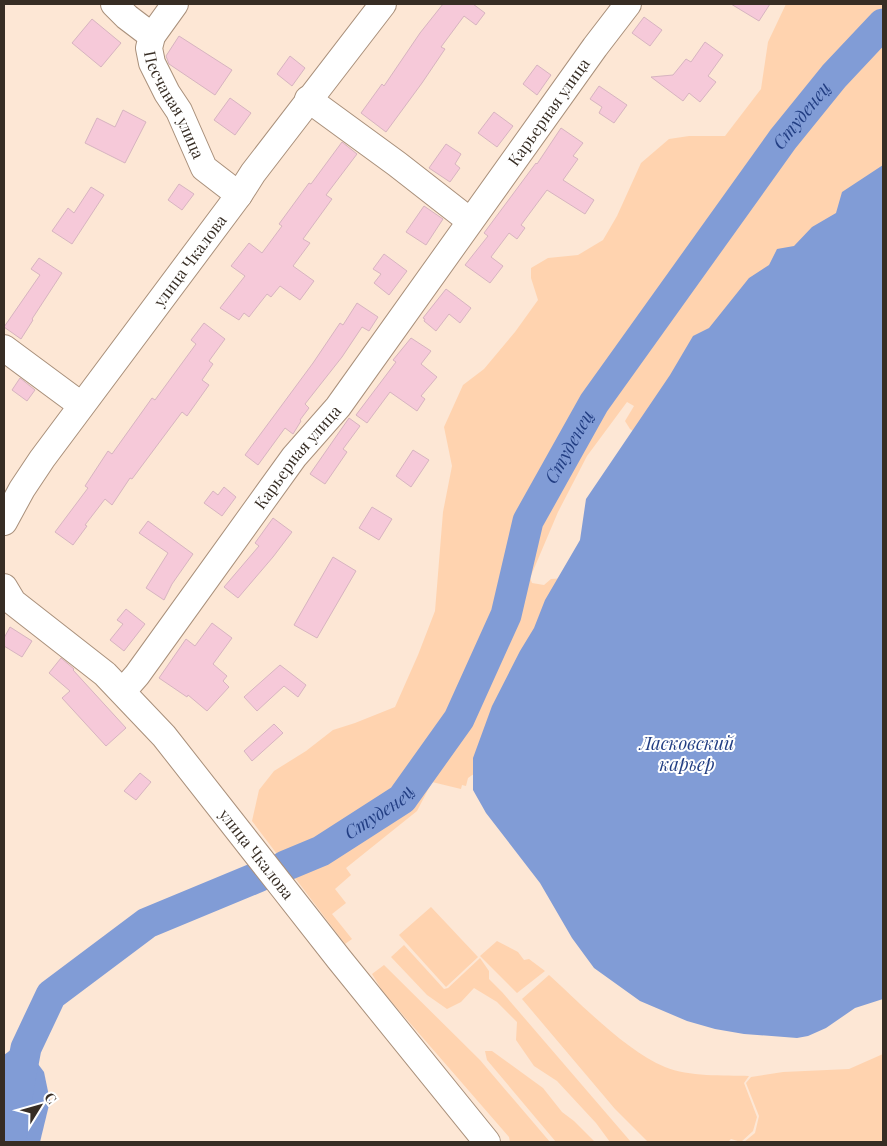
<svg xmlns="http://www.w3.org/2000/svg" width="887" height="1146" font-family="'Playfair Display',serif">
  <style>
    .green { fill: #ffd3af }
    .water { fill: #819cd6 }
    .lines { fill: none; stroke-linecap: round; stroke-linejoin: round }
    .river { stroke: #819cd6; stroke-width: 31 }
    .building { fill: #f6c9d9; stroke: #d7b4c0 }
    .minor-casing { stroke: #a9907b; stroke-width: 28 }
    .minor { stroke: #fff; stroke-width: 26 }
    .labels { text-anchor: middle; stroke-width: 4; stroke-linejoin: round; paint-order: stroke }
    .street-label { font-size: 16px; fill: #372d24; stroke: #fff }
    .water-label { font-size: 18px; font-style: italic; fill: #223e83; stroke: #fff }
  </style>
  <rect width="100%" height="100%" fill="#fde7d5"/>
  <g class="green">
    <polygon points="786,4 883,4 883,186 851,201 642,437 630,429 625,421 634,406 627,402 587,456 558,512 530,578 532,583 544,585 551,579 567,578 478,771 468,778 466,786 462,785 461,789 432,782 417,811 346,868 351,875 335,889 346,903 332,914 352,939 345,944 252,821 259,790 274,771 306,751 333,730 355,723 395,707 418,655 435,611 443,512 452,466 444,427 463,385 484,369 515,332 538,300 531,278 531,268 548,258 578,255 603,240 617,216 641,163 669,139 689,136 725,136 761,89 768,42"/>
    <polygon points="431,907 478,957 446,987 399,935"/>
    <polygon points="497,941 518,952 524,960 529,959 545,971 517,993 480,956"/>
    <polygon points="404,945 444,989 448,988 480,958 489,971 489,979 502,992 631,1142 610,1142 596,1123 557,1081 534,1066 516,1040 517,1022 497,1002 474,988 461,1002 447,1009 427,995 391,957"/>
    <polygon points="384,965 480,1060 550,1142 510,1142 509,1137 383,992 372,974"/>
    <path d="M549,975c32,29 77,76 116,92 24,10 58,8 84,9l-5,7 13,34 -4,14 -12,11 -10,-3 -3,3h-80l-33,-33 -93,-110z"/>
    <polygon points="485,1051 492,1051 543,1088 562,1112 574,1121 595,1142 556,1142 487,1060"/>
    <polygon points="883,1054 883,1142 744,1142 755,1133 759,1116 746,1083 751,1077 783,1072 849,1069"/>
  </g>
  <g class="water">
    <polygon points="883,165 883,999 855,1008 826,1028 808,1036 797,1038 744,1034 715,1029 687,1021 640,1001 594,968 572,938 540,883 486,813 473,790 473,758 492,706 520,651 534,628 545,600 580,540 586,499 670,375 693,336 709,328 749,278 769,265 777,249 794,246 812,227 836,213 842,192"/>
    <polygon points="26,1048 44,1072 50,1101 40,1142 4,1142 4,1055 12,1049"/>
  </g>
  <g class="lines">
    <g class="river">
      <path id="s1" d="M285,866l36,-15 81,-52 57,-80 47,-104 22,-94 66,-118 189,-264 51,-63 49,-52"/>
      <polyline points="12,1142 10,1133 26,1048 51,995 147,923 258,877"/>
    </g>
  </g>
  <g class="building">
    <polygon points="443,4 473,4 485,13 476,25 464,16 441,47 445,49 422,83 386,132 361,113 382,84 384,86 420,33"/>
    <polygon points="731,4 770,4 759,21"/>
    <polygon points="644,17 662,30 650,46 632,33"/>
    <polygon points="92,19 121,43 101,67 72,43"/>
    <polygon points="179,36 232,70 215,95 169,64 166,56"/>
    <polygon points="705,42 723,55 708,76 716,82 700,102 689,93 683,101 651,77 673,75 686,59 691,62"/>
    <polygon points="290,56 305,68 292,86 277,74"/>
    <polygon points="537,65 551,75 537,95 523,84"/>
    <polygon points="599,86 627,105 614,123 599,113 602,107 590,99"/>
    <polygon points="230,98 251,113 235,135 214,120"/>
    <polygon points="123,110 146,122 125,163 85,143 97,118 115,127"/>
    <polygon points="494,112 513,126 497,147 478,133"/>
    <polygon points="561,128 583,143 573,156 578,159 563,180 594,200 585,214 547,190 521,225 525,228 517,239 509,233 491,257 503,266 490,283 465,265 488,236 484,233 536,163 537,164"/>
    <polygon points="342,142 357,154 326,195 332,199 303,239 310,243 293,266 314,281 300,300 280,286 271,297 267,294 249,317 244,313 239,320 220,308 245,276 231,266 249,243 262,253 282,226 279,224 309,183 311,184"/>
    <polygon points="446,144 461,154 455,164 460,168 450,182 429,168"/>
    <polygon points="179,184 194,194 182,210 168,200"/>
    <polygon points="91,187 104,195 72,244 52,231 68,208 74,213"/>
    <polygon points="424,206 443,219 426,245 406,232"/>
    <polygon points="384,254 407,271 389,295 374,283 381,274 373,269"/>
    <polygon points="39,258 62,273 32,319 33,320 21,339 4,327 40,275 31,269"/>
    <polygon points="446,289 471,308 460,323 449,314 436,331 424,321 425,319 423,318"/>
    <polygon points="357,303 378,317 369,331 362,327 342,357 305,404 309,408 300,420 301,421 293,434 285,428 258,465 245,455 313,363 340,323 343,325"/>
    <polygon points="204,323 225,339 209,361 213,364 202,380 209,385 187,416 182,412 132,479 130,478 112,505 105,499 85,525 87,526 73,545 55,532 88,488 85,486 108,451 112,454 152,398 155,400 196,344 191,340"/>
    <polygon points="411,338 431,351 421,364 437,377 421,396 425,399 417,411 390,392 367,423 356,415 396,362 393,360"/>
    <polygon points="20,378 35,390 27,401 12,390"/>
    <polygon points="349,418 360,426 343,449 347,452 325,484 310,474"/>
    <polygon points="413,450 429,460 411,487 396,476"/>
    <polygon points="224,487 236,497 222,516 204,503 213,491 218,495"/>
    <polygon points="372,507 392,519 379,540 359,528"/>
    <polygon points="273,518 292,532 273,557 238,598 224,587 259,546 255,543"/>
    <polygon points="148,521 193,554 172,584 164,600 146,588 168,553 139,533"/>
    <polygon points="333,557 356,571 317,638 294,625"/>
    <polygon points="126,609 145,624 124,651 110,640 123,624 117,620"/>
    <polygon points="212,623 232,638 213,664 227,676 223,681 229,687 207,711 188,695 187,697 159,678 186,639 195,646"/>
    <polygon points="10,627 32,641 22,657 4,646 4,638"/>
    <polygon points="61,658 74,669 73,670 126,728 106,746 62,698 70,691 49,673"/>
    <polygon points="280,665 306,685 298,697 284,686 257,711 244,697"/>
    <polygon points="274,724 283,733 252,761 244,751"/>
    <polygon points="140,773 151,782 136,800 124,791"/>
  </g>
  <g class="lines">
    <defs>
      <g id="minor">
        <polyline points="114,4 127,17 152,36"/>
        <path id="s2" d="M175,4l-23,32 -3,12 3,15 15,30 12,18 25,57 35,27"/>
        <polyline points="308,99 397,164 470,221"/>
        <polyline points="4,348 81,405"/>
        <path id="s3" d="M4,522l18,-33 20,-30 197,-264 14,-22 130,-169"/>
        <path id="s4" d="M4,587l9,15 92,72 59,62 175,223 148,183"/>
        <path id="s5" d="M123,691l14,-16 157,-218 44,-50 257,-360 33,-43"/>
      </g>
    </defs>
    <use href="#minor" class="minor-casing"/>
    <use href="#minor" class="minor"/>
  </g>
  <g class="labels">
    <g class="street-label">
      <text dy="6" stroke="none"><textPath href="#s2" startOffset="114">Песчаная улица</textPath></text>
      <text dy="6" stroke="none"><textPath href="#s5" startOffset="719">Карьерная улица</textPath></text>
      <text dy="6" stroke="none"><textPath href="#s3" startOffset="321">улица Чкалова</textPath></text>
      <text dy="6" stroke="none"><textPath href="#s5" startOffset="292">Карьерная улица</textPath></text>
      <text dy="6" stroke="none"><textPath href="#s4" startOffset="370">улица Чкалова</textPath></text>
    </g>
    <g class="water-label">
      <text dy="6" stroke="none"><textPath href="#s1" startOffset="934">Студенец</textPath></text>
      <text dy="6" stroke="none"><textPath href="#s1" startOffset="529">Студенец</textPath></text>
      <text x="687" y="750">Ласковский<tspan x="687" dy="21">карьер</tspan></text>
      <text dy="6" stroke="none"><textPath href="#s1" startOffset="109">Студенец</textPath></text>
    </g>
  </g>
  <rect width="887" height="1146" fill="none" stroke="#372d24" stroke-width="10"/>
  <g transform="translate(40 1106) rotate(53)" stroke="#ffffff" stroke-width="4" paint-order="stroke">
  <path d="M0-4L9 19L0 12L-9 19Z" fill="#372d24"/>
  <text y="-8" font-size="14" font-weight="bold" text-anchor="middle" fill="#372d24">С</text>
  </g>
</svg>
